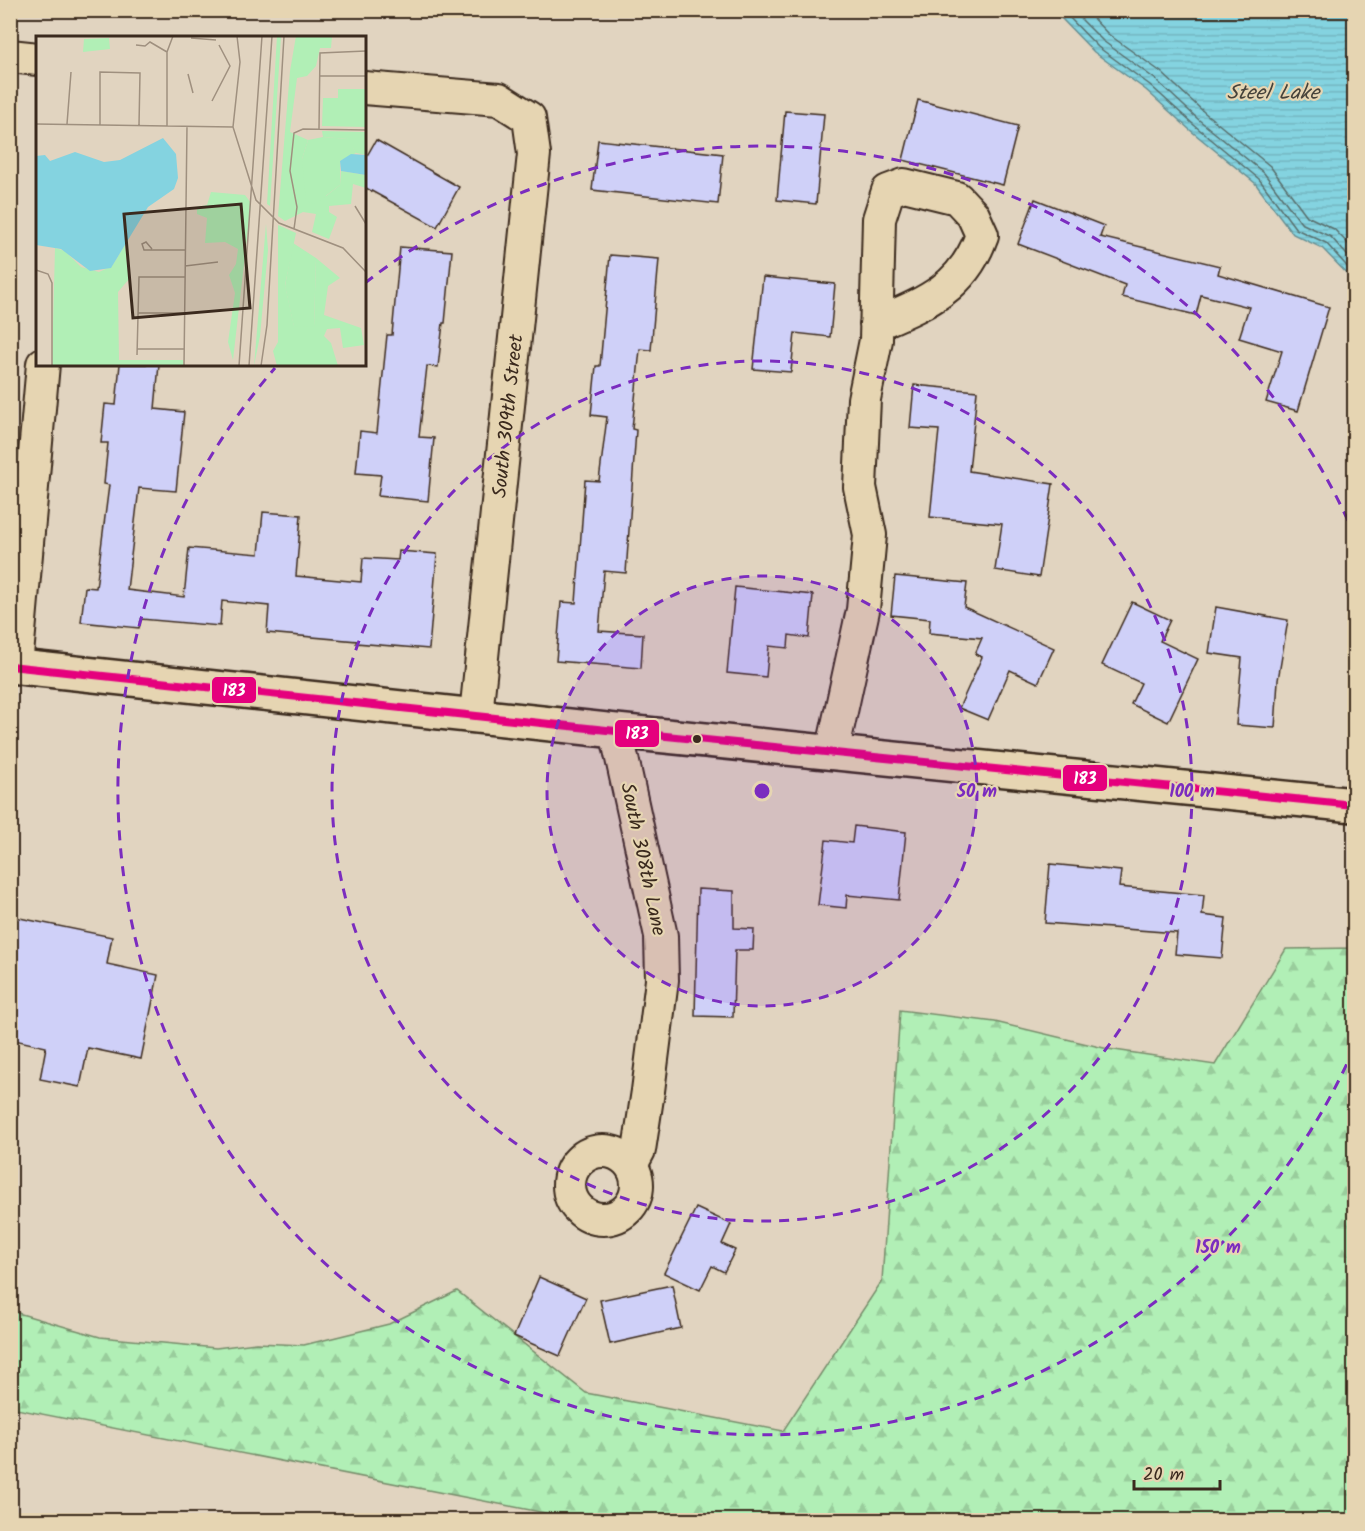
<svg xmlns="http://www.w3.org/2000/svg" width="1365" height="1531" font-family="Kalam,sans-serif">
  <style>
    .forest { fill: url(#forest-firs); stroke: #768c6a; stroke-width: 1.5 }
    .water { fill: url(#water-rules); stroke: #678f92; stroke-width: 1.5 }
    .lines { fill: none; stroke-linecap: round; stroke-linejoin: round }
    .shore { stroke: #586e6c; stroke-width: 1.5 }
    .building { fill: #cfd0f8; stroke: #3b2a1e; stroke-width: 1.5 }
    .minor-casing { stroke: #3b2a1e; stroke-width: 36 }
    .tertiary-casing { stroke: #3b2a1e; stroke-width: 38 }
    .minor { stroke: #e6d5b2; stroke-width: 32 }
    .tertiary { stroke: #e6d5b2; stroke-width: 33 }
    .bus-1-casing { stroke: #e6d5b2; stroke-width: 12 }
    .bus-1 { stroke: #e5007d; stroke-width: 8 }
    .ring { fill: none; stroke: #7b2cbf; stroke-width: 3; stroke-dasharray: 10 8 }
    .bus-dot { fill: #3b2a1e; stroke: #e6d5b2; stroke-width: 2 }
    .labels { text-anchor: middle; stroke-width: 4.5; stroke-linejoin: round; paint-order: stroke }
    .street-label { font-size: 20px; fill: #3b2a1e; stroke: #e6d5b2 }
    .water-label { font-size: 21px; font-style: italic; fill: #46433b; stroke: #e6d5b2 }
    .inset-road { fill: none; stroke: #9f907f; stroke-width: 1.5 }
    .view { fill: #3b2a1e; fill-opacity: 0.15; stroke: #3b2a1e; stroke-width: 3 }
    .inset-edge { fill: none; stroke: #3b2a1e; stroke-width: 3 }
    .centre { fill: #7b2cbf; stroke: #e6d5b2; stroke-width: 3 }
    .ring-label { font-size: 18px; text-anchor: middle; font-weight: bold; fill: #7b2cbf; stroke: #e6d5b2; stroke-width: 4.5; stroke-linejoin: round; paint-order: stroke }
    .line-badge { stroke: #e6d5b2; stroke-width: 2 }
    .badge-label { font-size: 16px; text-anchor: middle; font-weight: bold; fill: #fff }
  </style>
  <defs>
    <pattern id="forest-firs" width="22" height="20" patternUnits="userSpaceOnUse" patternTransform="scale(1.5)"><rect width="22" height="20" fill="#b1efb6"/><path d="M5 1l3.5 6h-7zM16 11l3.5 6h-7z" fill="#99cd9c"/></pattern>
    <pattern id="water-rules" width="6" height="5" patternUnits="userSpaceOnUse" patternTransform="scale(1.5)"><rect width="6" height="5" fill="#84d3e0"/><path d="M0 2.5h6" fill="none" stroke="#73b5c0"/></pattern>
  </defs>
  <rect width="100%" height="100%" fill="#e1d4c0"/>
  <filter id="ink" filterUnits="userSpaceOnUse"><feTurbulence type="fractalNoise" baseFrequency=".0167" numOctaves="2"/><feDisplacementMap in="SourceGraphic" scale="12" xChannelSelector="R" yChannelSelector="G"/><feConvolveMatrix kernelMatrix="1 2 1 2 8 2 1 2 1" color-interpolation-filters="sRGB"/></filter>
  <g filter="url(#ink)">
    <polygon class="forest" points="1354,948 1354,1520 581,1520 11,1408 11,1311 100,1337 216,1348 256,1343 304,1345 389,1324 457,1291 586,1393 783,1431 882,1281 900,1010 995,1022 1108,1049 1215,1065 1286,949"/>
    <polygon class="water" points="1045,11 1354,11 1354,281 1322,248 1293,234 1255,183 1190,130 1146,90 1094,52 1061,18"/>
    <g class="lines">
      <g class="shore">
        <polyline points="1059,10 1065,13 1098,47 1150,85 1194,125 1259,179 1296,229 1326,243 1354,274"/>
        <polyline points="1072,10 1103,41 1155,79 1199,120 1264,173 1301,223 1331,237 1354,263"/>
        <polyline points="1085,10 1108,34 1161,72 1205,113 1270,166 1307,216 1334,229 1354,250"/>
      </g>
    </g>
    <g class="building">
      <polygon points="918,100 1018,126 1003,185 903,160"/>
      <polygon points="785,111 824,114 816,204 777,200"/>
      <polygon points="376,140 459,187 437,227 364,187 364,161"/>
      <polygon points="598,140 723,154 718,204 592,190"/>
      <polygon points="1035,199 1104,226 1100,237 1220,266 1218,274 1329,307 1298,411 1266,402 1282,351 1239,338 1249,307 1201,295 1196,315 1122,297 1125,285 1018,244"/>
      <polygon points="400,247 452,251 445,323 443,323 438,367 427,366 419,437 434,438 428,501 378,496 381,475 356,473 360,431 377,433 387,335 392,335"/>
      <polygon points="610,255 659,259 651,350 640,349 632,429 636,430 626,573 604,571 599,631 643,634 641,668 556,661 561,602 576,603 585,480 599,481 607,417 591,415 596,366 600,366"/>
      <polygon points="763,277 835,284 830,337 795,333 791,372 753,369"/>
      <polygon points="120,364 159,364 155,409 184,412 176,491 139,488 127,590 184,597 189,548 259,554 263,512 301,515 296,576 361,582 363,558 398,560 399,551 437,554 429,649 356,643 357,641 267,633 269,606 222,601 220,626 141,619 139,628 81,622 85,587 96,588 109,485 104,484 108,443 101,443 105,404 116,405"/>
      <polygon points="914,385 977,391 969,471 1053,484 1039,577 995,570 1002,524 930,517 939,430 910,428"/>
      <polygon points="895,576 967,583 964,607 1054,648 1038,683 1010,670 988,720 959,708 982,657 975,654 982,638 929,633 930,619 891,615"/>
      <polygon points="735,587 813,595 809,638 789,635 788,648 769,646 766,677 727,673"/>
      <polygon points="1132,602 1170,620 1160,641 1198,659 1168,722 1131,704 1141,683 1102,665"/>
      <polygon points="1216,607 1288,620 1278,680 1275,728 1236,725 1242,658 1209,653"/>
      <polygon points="854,826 906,832 899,900 847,895 846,908 818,905 826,840 852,843"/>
      <polygon points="1050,864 1121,871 1119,887 1204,895 1202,915 1226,918 1222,958 1175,954 1177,933 1045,923"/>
      <polygon points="698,889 734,891 734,928 754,929 753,950 735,950 733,1017 695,1016"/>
      <polygon points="10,916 112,937 107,964 158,975 141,1059 88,1048 80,1087 40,1079 46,1047 10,1039"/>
      <polygon points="696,1208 731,1224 722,1244 735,1250 724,1272 712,1266 700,1290 664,1273"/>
      <polygon points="539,1277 586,1298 560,1356 514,1336"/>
      <polygon points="672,1285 681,1328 610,1344 600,1300"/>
    </g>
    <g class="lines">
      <defs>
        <g id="minor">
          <polyline points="10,56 38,59"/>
          <polyline points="364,88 499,99 529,118 534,154 476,715"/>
          <polyline points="16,666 43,364"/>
          <polyline points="616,731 661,936 662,980 648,1091 639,1150 631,1165"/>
          <path d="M832,753l31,-143 7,-75 -10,-48 4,-88 12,-59 3,-121 9,-28 16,-6 53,13 16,17 9,20c-19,54 -57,68 -106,89"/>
          <circle cx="603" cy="1185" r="34"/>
        </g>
        <polyline id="tertiary" points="10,666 616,731 1354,805"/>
      </defs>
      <use href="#minor" class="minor-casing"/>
      <use href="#tertiary" class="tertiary-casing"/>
      <use href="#minor" class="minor"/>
      <use href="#tertiary" class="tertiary"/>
      <defs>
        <polyline id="bus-1" points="10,666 616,731 1354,805"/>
      </defs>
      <use href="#bus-1" class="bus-1-casing"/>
      <use href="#bus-1" class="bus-1"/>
    </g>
  </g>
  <circle cx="762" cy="791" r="215" fill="#7b2cbf" fill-opacity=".12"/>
  <g class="ring">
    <circle cx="762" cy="791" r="215"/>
    <circle cx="762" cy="791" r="430"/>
    <path d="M1354 1048A645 645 0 1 1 275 368M365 283A645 645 0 0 1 1354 534"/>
  </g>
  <circle class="bus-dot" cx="697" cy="739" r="5"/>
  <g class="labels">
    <g class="street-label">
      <text transform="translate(507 416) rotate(-84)" y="7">South 309th Street</text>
      <text transform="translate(644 859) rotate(78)" y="7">South 308th Lane</text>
    </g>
    <g class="water-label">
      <text x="1273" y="99">Steel Lake</text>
    </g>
  </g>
  <g transform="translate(36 36)">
    <rect width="330" height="330" fill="#e1d4c0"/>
    <path d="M241,0h4l-11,170 -3,-2zM48,3l25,-1 1,11 -27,3zM230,188l2,26 -8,86 -6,30zM257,207l23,15 -2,69h-20l-9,-41z" fill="#b1efb6"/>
    <path d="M260,0h36l-1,12h-11l-4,18 -9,10 -10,2 -7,54 18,8 -6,19 24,37 14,-11 1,-14 25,4v13l-13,-4 -2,20 -22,2v6l8,5 -8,22 -17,-7 4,-18 -13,-2 -18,9 -7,-5 12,-145zM302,53h28v38l-44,-1 1,-28h15zM286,95l44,1v23l-10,-2 -8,-14 -25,-2zM175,156l34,3 6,8 -18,157 -5,-18 7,-49 -6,-18 7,-11 2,-15 -13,-7 -20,1 2,-25 -10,-4v-7l10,-2zM242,189l18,8 -11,52 9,41 20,1 2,-69 24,20 -12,8 -4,29 37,13 3,17 -21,3 -3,-20 -13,1 -3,7 7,7 7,23h-61l-4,-15 5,-9z" fill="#b1efb6"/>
    <path d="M287,101l26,2 7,14 -16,8v24l-25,19 -9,-3 -4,-42 6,-19z" fill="#b1efb6"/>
    <path d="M89,209l4,34 -11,13 1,68h64l1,6h-132l3,-118 10,3 16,16 18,5 13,-6z" fill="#b1efb6"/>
    <path d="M127,102l13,16 2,24 -4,11 -26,18 -37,61 -21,3 -29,-22 -25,-4v-89l9,-1 5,6 25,-9 29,10 16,-2zM315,118l15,1v20l-25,-4 -1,-10z" fill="#84d3e0"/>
    <path class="inset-road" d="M201,0l3,26 -7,65 23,73 23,23 64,25 23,24M155,2l25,2M100,9l9,1 5,-4 17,10M152,38l5,19M284,40h46M176,65l18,-35 -11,-21M0,88l197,3M31,88l4,-52M64,89v-53l40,1 -1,52M131,90v-74l6,-16M283,93l1,-76 46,-2M319,170l11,18M258,193l3,-22 -7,-36 4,-38 9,-4 63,1M116,213l-6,-7 -4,2 2,6h41M149,230l33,-4M0,234l12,4 4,9v83M102,277h46M101,313h47M101,319l2,-78h46M148,330l3,-240M203,330l23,-330M213,330l23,-330M225,330l6,-41 17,-289"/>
    <path class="view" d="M205,168l9,104 -117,10 -9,-104z"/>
    <rect width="330" height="330" class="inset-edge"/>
  </g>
  <circle cx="762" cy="791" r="9" class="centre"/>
  <g class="ring-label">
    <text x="977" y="797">50 m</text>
    <text x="1192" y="797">100 m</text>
    <text x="1218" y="1253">150 m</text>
  </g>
  <g class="line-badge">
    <rect x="211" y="676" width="46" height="28" rx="6" fill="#e5007d"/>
    <rect x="614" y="719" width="46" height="29" rx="6" fill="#e5007d"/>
    <rect x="1062" y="764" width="46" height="28" rx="6" fill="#e5007d"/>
  </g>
  <g class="badge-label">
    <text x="234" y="696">183</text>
    <text x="637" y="739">183</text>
    <text x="1085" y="784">183</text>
  </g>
  <rect width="1365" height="1531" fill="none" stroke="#e6d5b2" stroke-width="36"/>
  <rect x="18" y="18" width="1329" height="1495" fill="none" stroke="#3b2a1e" stroke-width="2" filter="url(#ink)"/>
  <path d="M1134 1480v9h86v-9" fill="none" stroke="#3b2a1e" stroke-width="3"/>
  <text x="1143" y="1480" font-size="18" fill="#3b2a1e" stroke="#e6d5b2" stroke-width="4.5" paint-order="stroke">20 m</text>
</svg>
